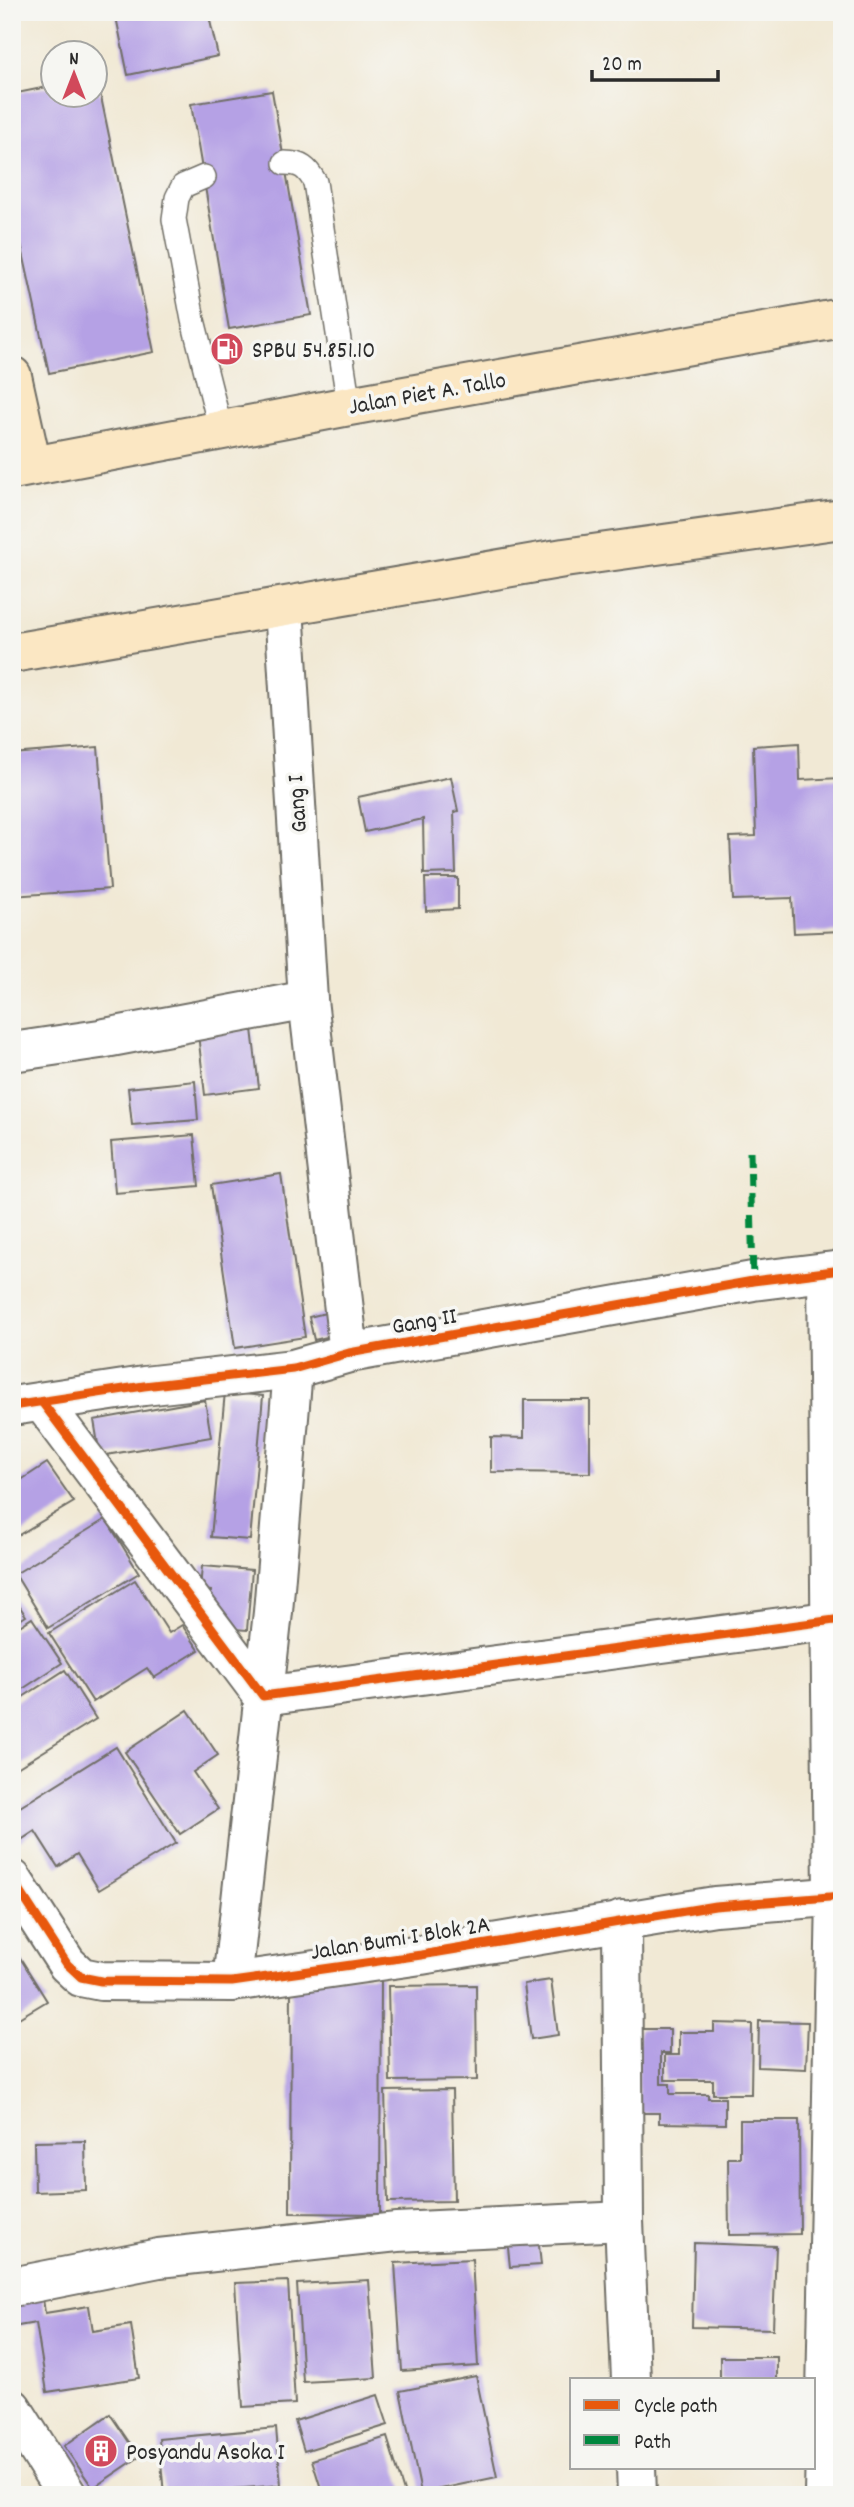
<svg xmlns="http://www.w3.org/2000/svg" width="854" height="2507" font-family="Dekko,sans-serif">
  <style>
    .building { fill: #b5a1e5 }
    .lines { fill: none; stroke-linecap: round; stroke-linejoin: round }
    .lane-casing { stroke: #706e66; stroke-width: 26 }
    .street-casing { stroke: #706e66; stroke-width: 42 }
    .secondary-casing { stroke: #706e66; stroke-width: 42 }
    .lane { stroke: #fff; stroke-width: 23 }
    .street { stroke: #fff; stroke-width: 38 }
    .secondary { stroke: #fbe7c3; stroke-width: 38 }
    .quiet { stroke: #00873e; stroke-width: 7; stroke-dasharray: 14 7; stroke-linecap: butt }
    .cycleway-casing { stroke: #f6f6f2; stroke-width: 13 }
    .cycleway { stroke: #e8590c; stroke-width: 9 }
    .labels { text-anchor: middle; stroke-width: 7; stroke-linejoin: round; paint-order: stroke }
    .poi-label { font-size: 24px; fill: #2b2b2b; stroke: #f6f6f2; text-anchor: start }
    .street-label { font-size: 24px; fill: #2b2b2b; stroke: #f6f6f2 }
  </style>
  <rect width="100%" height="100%" fill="#f6f6f2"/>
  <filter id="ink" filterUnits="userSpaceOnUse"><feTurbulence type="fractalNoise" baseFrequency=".0143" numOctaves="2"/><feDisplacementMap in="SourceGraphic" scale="14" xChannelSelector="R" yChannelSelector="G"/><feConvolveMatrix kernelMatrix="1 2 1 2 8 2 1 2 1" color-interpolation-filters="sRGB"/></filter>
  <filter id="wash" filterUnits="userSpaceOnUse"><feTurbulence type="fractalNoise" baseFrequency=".00686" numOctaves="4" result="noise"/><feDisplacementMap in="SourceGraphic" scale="28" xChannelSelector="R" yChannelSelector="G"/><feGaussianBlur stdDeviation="1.57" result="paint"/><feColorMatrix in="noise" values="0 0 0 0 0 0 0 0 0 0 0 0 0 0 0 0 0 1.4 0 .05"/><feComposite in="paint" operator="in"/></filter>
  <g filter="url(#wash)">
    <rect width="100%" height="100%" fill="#f1e9d5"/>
    <g id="blocks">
      <g class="building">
        <polygon points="115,12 208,12 218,56 128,75"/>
        <polygon points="96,73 154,352 49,373 12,202 12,94 52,86 52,94 94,94"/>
        <polygon points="272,91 311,315 229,329 191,104"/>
        <polygon points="799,743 800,780 841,778 842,931 794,933 792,898 733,900 730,837 756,836 753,746"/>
        <polygon points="98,747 110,889 12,896 12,754"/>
        <polygon points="451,777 458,811 454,812 456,873 424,874 423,819 365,832 358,797"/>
        <polygon points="425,878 458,878 458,909 426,911"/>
        <polygon points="252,1029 259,1088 205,1095 198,1034"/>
        <polygon points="195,1081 198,1120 132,1125 128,1088"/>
        <polygon points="194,1135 199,1186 115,1193 111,1142"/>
        <polygon points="281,1174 305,1337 235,1348 211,1185"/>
        <polygon points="338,1310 344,1333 314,1340 309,1317"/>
        <polygon points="225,1392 263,1396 250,1540 211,1537"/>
        <polygon points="205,1400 211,1437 100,1456 94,1420"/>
        <polygon points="524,1400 590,1400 590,1473 491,1472 491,1437 524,1438"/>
        <polygon points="47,1463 74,1502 12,1539 12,1486"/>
        <polygon points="106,1519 139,1573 48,1628 15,1574"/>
        <polygon points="202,1566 252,1570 247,1630 222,1628 209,1618 211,1591 200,1590"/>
        <polygon points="135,1580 169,1633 182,1625 199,1650 154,1678 147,1668 93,1702 49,1633"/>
        <polygon points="12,1595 26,1616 12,1625"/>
        <polygon points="32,1618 62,1663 12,1696 12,1631"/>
        <polygon points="65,1670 96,1719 12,1771 12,1704"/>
        <polygon points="188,1710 218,1755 193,1772 218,1809 180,1834 125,1752"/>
        <polygon points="116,1747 176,1843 99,1890 77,1854 58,1867 35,1831 18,1842 12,1833 12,1812"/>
        <polygon points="14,1948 47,2001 12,2022 12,1949"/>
        <polygon points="291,1976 381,1976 380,2214 290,2213"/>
        <polygon points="551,1980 558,2035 531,2039 524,1984"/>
        <polygon points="476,1985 477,2080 390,2081 388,1986"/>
        <polygon points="759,2021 808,2022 806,2069 758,2067"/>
        <polygon points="714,2023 752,2024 751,2094 713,2094 713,2080 665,2080 665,2055 679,2055 679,2032 714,2032"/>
        <polygon points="639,2029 670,2029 670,2053 661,2053 661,2084 670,2084 670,2094 708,2094 708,2098 725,2098 725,2124 659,2123 659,2113 638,2113"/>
        <polygon points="452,2090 454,2201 388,2202 385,2091"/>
        <polygon points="740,2120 799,2120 800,2234 729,2235 728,2158 740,2158"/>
        <polygon points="85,2141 86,2190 35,2192 34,2142"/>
        <polygon points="538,2236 541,2265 510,2267 507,2238"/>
        <polygon points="694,2243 776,2246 773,2329 692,2327"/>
        <polygon points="472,2259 478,2366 402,2371 395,2263"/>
        <polygon points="369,2280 376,2378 303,2382 297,2284"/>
        <polygon points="288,2281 295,2404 243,2407 235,2283"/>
        <polygon points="42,2292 45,2313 89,2306 93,2331 131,2325 139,2378 47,2392 36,2323 12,2327 12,2297"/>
        <rect x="720" y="2357" width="57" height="22"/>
        <polygon points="476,2376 497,2477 421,2493 400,2391"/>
        <polygon points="378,2395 388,2425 304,2451 295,2421"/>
        <polygon points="110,2414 139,2457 93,2488 64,2446"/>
        <polygon points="276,2428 281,2485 233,2489 233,2495 164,2495 159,2439"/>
        <polygon points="387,2437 405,2495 323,2495 312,2460"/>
      </g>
    </g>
  </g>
  <g filter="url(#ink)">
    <use href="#blocks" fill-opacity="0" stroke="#706e66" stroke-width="2"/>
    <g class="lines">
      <defs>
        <g id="lane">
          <path d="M285,163c16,0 22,5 30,19l34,224"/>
          <polyline points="204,177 183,186 177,198 174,219 193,320 221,431"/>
        </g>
        <g id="street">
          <polyline points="284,607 308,1000 349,1353"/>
          <polyline points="12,1052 100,1039 308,1000"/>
          <polyline points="827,1272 833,1897"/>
          <polyline points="42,1402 263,1696 842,1619"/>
          <polyline points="12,1406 144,1386 293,1369 349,1353 753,1281 842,1270"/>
          <polyline points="12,1879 67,1964 81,1977 101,1981 232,1982 421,1955 715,1906 842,1896"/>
          <polyline points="622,1920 624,2221 631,2379"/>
          <polyline points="232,1982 273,1612 293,1369"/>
          <polyline points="12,2287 159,2258 397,2232 624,2221"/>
          <polyline points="12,2408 67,2495"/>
          <polyline points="636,2467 637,2495"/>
          <polyline points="824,2495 836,1896"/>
        </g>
        <g id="secondary">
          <polyline points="12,376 32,466"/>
          <polyline points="12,470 349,406 842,318"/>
          <polyline points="12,653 564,558 842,519"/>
        </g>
      </defs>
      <use href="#lane" class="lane-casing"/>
      <use href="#street" class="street-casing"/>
      <use href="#secondary" class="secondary-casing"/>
      <use href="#lane" class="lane"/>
      <use href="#street" class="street"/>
      <use href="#secondary" class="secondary"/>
      <polyline class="quiet" points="750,1152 753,1281"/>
      <defs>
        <g id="cycleway">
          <polyline points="42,1402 263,1696 842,1619"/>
          <polyline points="12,1406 144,1386 293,1369 349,1353 753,1281 842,1270"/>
          <polyline points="12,1879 67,1964 81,1977 101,1981 232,1982 421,1955 715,1906 842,1896"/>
        </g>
      </defs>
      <use href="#cycleway" class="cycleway-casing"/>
      <use href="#cycleway" class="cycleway"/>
    </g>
  </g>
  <defs>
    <symbol id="fuel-disc" viewBox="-11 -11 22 22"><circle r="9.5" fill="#d1495b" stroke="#f6f6f2"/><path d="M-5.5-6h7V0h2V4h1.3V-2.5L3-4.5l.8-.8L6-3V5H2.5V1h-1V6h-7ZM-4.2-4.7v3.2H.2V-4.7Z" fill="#fff"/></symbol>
    <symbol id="building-disc" viewBox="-11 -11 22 22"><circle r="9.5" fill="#d1495b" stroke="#f6f6f2"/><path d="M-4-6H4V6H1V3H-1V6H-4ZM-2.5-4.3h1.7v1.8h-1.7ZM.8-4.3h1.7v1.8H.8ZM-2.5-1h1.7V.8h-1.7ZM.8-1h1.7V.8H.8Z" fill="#fff"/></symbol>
  </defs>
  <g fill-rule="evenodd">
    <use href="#fuel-disc" x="208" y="330" width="38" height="38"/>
    <use href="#building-disc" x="82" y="2432" width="38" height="38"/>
  </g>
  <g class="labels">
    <g class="poi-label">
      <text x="252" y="357">SPBU 54.851.10</text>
      <text x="126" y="2459">Posyandu Asoka I</text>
    </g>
    <g class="street-label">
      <text transform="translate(427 392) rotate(-10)" y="8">Jalan Piet A. Tallo</text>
      <text transform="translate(296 804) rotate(-94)" y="8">Gang I</text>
      <text transform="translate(424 1320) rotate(-10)" y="8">Gang II</text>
      <text transform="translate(400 1937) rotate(-9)" y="8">Jalan Bumi I Blok 2A</text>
    </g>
  </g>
  <rect width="854" height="2507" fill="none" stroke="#f6f6f2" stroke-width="42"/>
  <rect x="570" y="2378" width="245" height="91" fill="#f6f6f2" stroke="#a5a5a2" stroke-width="2"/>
  <rect x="584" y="2400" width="35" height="10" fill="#e8590c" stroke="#a5a5a2" stroke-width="2"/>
  <text x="634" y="2412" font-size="21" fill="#2b2b2b">Cycle path</text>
  <rect x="584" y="2435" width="35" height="10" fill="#00873e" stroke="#a5a5a2" stroke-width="2"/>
  <text x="634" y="2448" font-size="21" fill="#2b2b2b">Path</text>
  <g transform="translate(74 74)"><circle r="33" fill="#f6f6f2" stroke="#a5a5a2" stroke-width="2"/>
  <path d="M0-5L12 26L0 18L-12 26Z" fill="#d1495b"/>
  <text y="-10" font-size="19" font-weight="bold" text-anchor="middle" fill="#2b2b2b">N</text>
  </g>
  <path d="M592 70v10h126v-10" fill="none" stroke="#2b2b2b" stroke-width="3.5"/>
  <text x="602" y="70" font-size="21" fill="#2b2b2b" stroke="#f6f6f2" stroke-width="5" paint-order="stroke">20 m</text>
</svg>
